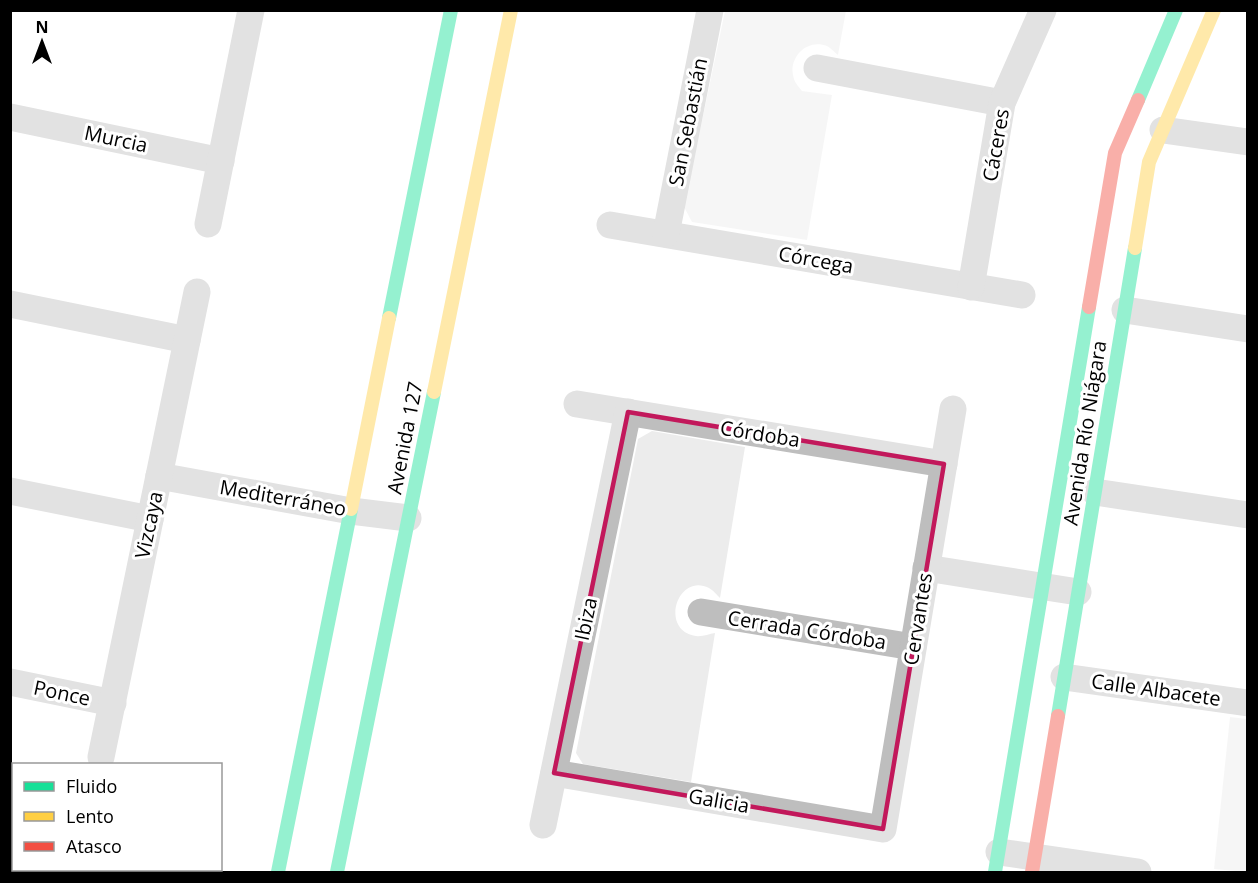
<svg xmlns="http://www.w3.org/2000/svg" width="1258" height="883" font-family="'Open Sans',sans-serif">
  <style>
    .green { fill: #ececec }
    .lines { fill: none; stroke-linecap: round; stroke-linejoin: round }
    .street { stroke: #bebebe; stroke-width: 27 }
    .fast { stroke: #16e098; stroke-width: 14 }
    .slow { stroke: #ffcf43; stroke-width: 14 }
    .jam { stroke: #f24e42; stroke-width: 14 }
    .marked { fill: none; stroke: #c2185b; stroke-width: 4.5; stroke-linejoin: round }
    .labels { text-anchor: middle; stroke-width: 6; stroke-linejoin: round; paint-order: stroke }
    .street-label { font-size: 20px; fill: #000; stroke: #fff }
  </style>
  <rect width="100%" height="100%" fill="#fff"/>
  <g class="green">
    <path d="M725,11h121l-8,44c-3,-2 -7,-7 -11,-9 -21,-8 -40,13 -33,33 1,4 6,9 8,12l30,4 -25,145 -115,-18 -8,-15z"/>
    <path d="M652,431l93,16 -25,151c-3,-3 -7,-8 -11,-10 -32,-16 -50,43 -13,48 6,1 13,-2 19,-3l-24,149 -108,-18 -7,-11 62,-314z"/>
    <polygon points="1230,717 1247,719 1247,872 1214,869"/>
  </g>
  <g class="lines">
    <g class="street">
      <polyline points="817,68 1002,103"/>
      <polyline points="10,117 221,161"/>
      <polyline points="1163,130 1248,142"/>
      <polyline points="208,224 251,10"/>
      <polyline points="610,225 1022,295"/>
      <polyline points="666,234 710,10"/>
      <polyline points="971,287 1002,103 1043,10"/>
      <polyline points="10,304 187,340"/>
      <polyline points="1125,310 1248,329"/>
      <polyline points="577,404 944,464"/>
      <polyline points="159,476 351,511 408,518"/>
      <polyline points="10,491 150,519"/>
      <polyline points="1095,492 1248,515"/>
      <polyline points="926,568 1078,592"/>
      <polyline points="701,612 913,647"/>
      <polyline points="1064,677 1248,703"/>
      <polyline points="10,682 113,703"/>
      <polyline points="101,757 197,292"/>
      <polyline points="554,773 883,829 953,409"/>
      <polyline points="543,825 628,412"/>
      <polyline points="999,852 1138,872"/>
    </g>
    <g class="fast">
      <polyline points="1138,100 1176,10"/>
      <polyline points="389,318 451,10"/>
      <polyline points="1058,716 1135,248"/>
      <polyline points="278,872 351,509"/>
      <polyline points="337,872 434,392"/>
      <polyline points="995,872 1089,307"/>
    </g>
    <g class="slow">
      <polyline points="1135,248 1149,162 1214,10"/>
      <polyline points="434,392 511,10"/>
      <polyline points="351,509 389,318"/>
    </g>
    <g class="jam">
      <polyline points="1089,307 1115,153 1138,100"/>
      <polyline points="1032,872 1058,716"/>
    </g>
  </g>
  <path d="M0 0H1258V883H0ZM628,412l316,52 -61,365 -329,-56z" fill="#fff" fill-opacity=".55" fill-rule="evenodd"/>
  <path class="marked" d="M628,412l316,52 -61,365 -329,-56z"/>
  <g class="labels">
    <g class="street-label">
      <text transform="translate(688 122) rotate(-79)" y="7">San Sebastián</text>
      <text transform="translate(116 139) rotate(12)" y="7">Murcia</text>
      <text transform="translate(996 145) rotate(-80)" y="7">Cáceres</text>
      <text transform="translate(816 260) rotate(10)" y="7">Córcega</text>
      <text transform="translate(1085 433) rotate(-81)" y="7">Avenida Río Niágara</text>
      <text transform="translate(760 434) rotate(9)" y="7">Córdoba</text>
      <text transform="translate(405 438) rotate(-79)" y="7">Avenida 127</text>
      <text transform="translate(283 498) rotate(10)" y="7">Mediterráneo</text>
      <text transform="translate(149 525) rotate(-78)" y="7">Vizcaya</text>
      <text transform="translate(586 619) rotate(-78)" y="7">Ibiza</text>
      <text transform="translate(918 619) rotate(-81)" y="7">Cervantes</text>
      <text transform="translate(807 630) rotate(9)" y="7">Cerrada Córdoba</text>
      <text transform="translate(1156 690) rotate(8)" y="7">Calle Albacete</text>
      <text transform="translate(62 693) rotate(12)" y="7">Ponce</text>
      <text transform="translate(719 801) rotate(10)" y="7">Galicia</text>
    </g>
  </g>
  <rect width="1258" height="883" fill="none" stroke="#000000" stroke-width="24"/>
  <rect x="12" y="763" width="210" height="108" fill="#ffffff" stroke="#999999" stroke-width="1.5"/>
  <rect x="24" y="782" width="30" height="9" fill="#16e098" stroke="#999999" stroke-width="1.5"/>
  <text x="66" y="793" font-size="18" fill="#000000">Fluido</text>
  <rect x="24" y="812" width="30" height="9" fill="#ffcf43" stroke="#999999" stroke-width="1.5"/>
  <text x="66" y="823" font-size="18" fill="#000000">Lento</text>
  <rect x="24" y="842" width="30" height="9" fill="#f24e42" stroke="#999999" stroke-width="1.5"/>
  <text x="66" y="853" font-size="18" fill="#000000">Atasco</text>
  <g transform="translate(42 42)" stroke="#ffffff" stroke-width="4.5" paint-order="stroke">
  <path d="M0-4.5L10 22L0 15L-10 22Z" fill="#000000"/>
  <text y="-9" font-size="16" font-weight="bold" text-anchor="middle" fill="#000000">N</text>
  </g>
</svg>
